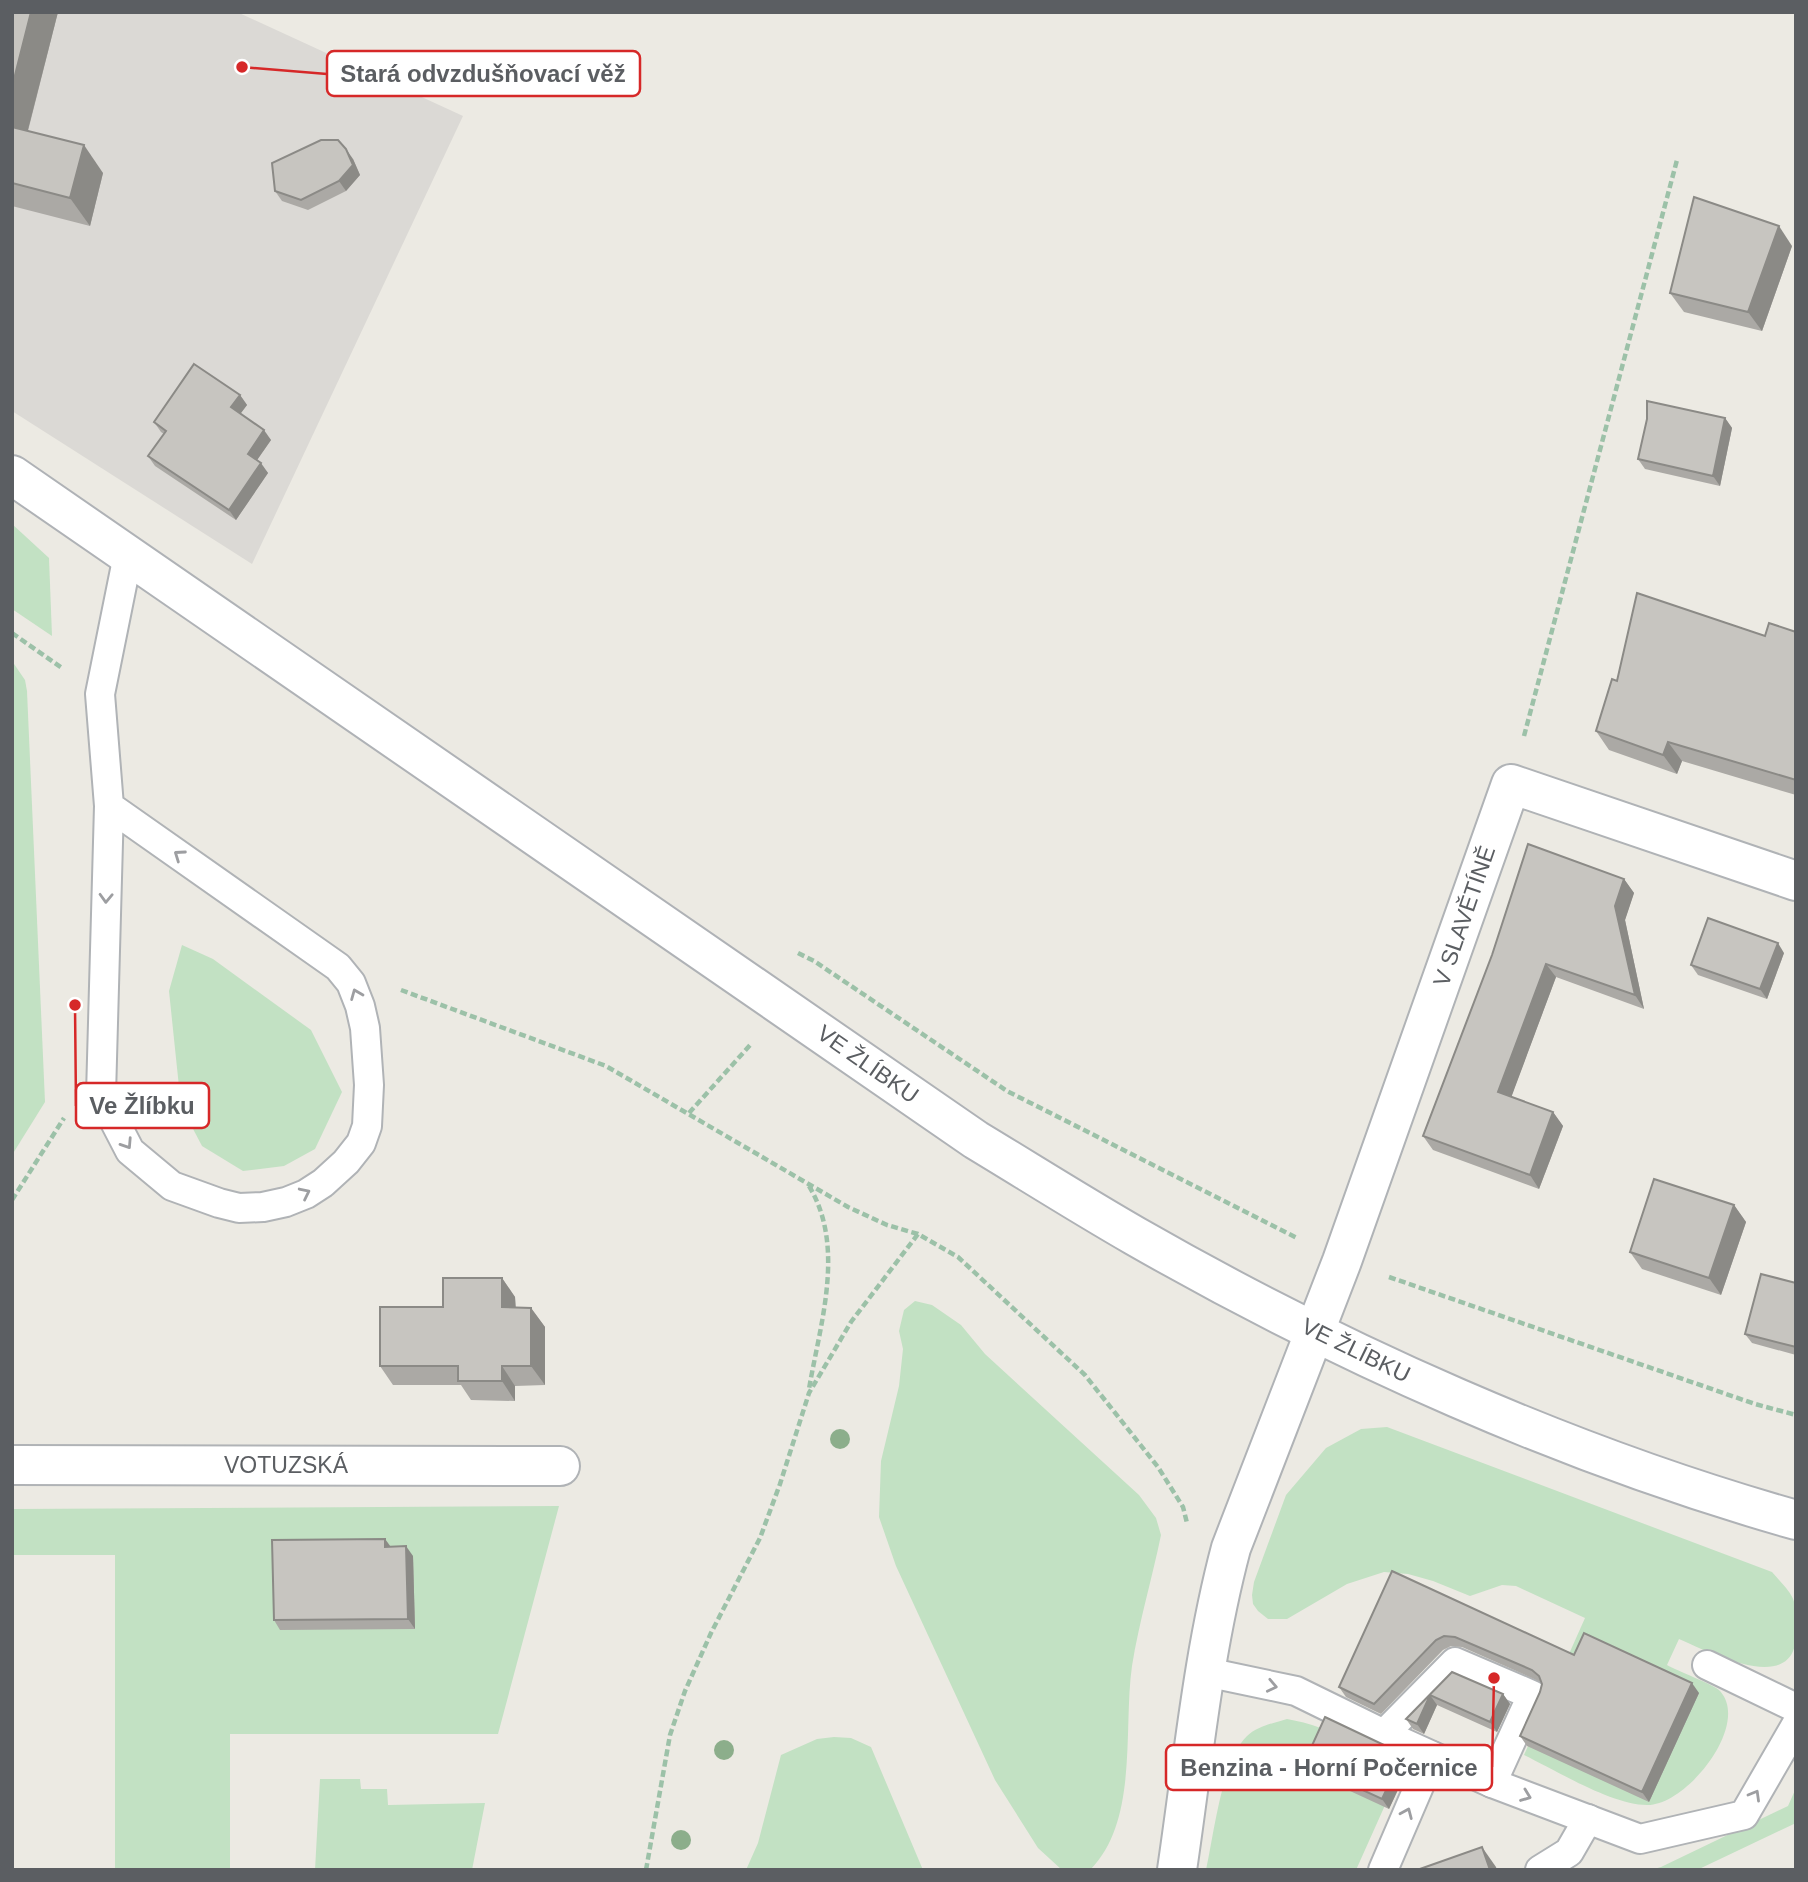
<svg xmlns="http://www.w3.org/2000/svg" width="1808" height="1882" font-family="Arial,sans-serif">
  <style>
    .industrial { fill: #dbd9d5 }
    .green { fill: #c2e1c3 }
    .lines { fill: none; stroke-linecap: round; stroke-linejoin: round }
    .lane-casing { stroke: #b0b3b6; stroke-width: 32 }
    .street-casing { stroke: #b0b3b6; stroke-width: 42 }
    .secondary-casing { stroke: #afb2b6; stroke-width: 42 }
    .path { stroke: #9cc1a8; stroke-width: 4.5; stroke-dasharray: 7 3.5; stroke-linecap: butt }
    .lane { stroke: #fff; stroke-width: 28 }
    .street { stroke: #fff; stroke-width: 38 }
    .secondary { stroke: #fff; stroke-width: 38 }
    .tree { fill: #8cae8b }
    .wall { fill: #aba9a5 }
    .shaded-wall { fill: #8b8a86 }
    .building { fill: #c7c5c0; stroke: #8b8a86; stroke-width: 2 }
    .oneway { stroke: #9d9ea1 }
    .labels { text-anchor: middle; stroke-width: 5; stroke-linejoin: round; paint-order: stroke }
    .street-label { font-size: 23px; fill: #5b5e62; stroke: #fff }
    .leader { fill: none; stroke: #d62828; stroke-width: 2.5 }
    .callout-dot { fill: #d62828; stroke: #fff; stroke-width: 2.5 }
    .callout { fill: #fff; stroke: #d62828; stroke-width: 2.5 }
    .callout-label { font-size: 24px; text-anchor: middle; font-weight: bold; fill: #5b5e62 }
  </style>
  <rect width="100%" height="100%" fill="#eceae3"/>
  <polygon class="industrial" points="12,12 237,12 463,116 252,564 12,411"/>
  <g class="green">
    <polygon points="12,524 49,558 52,636 12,609"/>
    <polygon points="12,661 25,680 27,691 45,1102 12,1155"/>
    <polygon points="182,945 213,959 311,1030 342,1092 315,1149 284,1166 243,1171 202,1146 181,1106 169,991"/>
    <path d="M915,1301l17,4 29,20 24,29 154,141 17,23 5,17c-9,44 -22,87 -29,131 -9,62 7,155 -42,204h-28l-24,-22 -43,-68 -99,-214 -17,-49 2,-56 18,-75 4,-37 -4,-18 5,-21z"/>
    <path d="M1387,1427l385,145c25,28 24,25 24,62 0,64 -89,17 -117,5l-12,26c10,6 46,19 53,26 31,34 -34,115 -73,114 -35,0 -90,-34 -123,-50l61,-137 -69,-32 -14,-1 -32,11 -37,-15 -25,-7 -24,-2 -37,12 -60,35h-19l-10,-8 -5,-7 -1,-9 2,-13 32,-87 40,-47 35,-19z"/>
    <polygon points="559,1506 498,1734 230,1734 230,1870 115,1870 115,1555 12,1555 12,1509"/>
    <path d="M1287,1719c46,8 75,29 112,55l-43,96h-150c8,-36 16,-110 41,-134 11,-10 27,-13 40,-17z"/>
    <polygon points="834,1737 851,1738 871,1747 923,1870 746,1870 758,1843 781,1755 817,1739"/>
    <polygon points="320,1779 360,1779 361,1789 387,1789 388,1805 485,1803 472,1870 315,1870"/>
    <polygon points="1796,1788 1796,1823 1697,1870 1650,1870 1661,1867 1788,1806"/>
  </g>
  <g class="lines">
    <defs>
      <g id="lane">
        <polyline points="109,806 338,967 351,983 360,1006 365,1028 369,1085 367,1126 361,1143 346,1162 323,1183 306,1194 286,1202 263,1207 239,1208 219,1203 172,1186 130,1151 101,1095 109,806 100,694 128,555"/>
        <polyline points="1707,1665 1796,1708"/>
        <polyline points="1206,1672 1296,1691 1384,1734 1492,1783 1640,1839 1744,1815 1796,1725"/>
        <polyline points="1384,1734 1455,1662 1532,1695 1492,1783"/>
        <polyline points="1383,1870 1432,1756"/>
        <polyline points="1540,1870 1569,1852 1588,1819"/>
      </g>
      <g id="street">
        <polyline points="12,1465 560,1466"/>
        <path d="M1177,1870c16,-108 26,-217 54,-322l111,-287 169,-477 285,97"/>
      </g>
      <path id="secondary" d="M12,475l964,665c53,32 105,65 159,96 204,117 434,220 661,284"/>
    </defs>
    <use href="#lane" class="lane-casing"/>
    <use href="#street" class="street-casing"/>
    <use href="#secondary" class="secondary-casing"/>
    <g class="path">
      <polyline points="12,633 62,668"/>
      <polyline points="1524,736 1677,160"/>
      <polyline points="798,953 814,961 1007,1091 1297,1238"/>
      <polyline points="401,990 606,1066 848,1207 887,1225 918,1234 958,1257 1085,1375 1158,1467 1183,1507 1187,1523"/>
      <polyline points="689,1113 752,1043"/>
      <path d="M809,1186c37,61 11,138 0,203"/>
      <polyline points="12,1200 64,1118"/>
      <polyline points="1389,1277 1755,1404 1796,1415"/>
      <polyline points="646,1870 670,1735 685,1691 711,1633 760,1538 780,1484 809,1393 851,1322 918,1234"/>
    </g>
    <use href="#lane" class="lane"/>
    <use href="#street" class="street"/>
    <use href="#secondary" class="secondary"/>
  </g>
  <g class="tree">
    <circle cx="840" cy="1439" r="10"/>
    <circle cx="724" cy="1750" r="10"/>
    <circle cx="681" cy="1840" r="10"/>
  </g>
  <g class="wall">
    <polygon points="12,12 58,12 28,131 103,173 90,226 12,206"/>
    <polygon points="353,159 360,175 346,191 308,210 282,201 275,191"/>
    <polygon points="1792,246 1762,331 1684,312 1670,293"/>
    <polygon points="240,395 247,405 240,414 271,440 257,460 268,473 236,520 155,466 148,456 164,434 161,432 154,422"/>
    <polygon points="1725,418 1732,428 1720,486 1645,469 1638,459 1647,419"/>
    <polygon points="1796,632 1796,795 1682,761 1677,774 1609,750 1596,731 1617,681 1765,636"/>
    <polygon points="1624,879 1634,893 1625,920 1644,1009 1556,977 1511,1097 1553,1112 1563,1126 1539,1189 1433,1150 1423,1136 1492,955"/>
    <polygon points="1784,953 1767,999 1698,975 1691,965"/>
    <polygon points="1734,1205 1746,1222 1721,1295 1642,1269 1630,1252"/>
    <polygon points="502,1278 515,1297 516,1307 531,1308 545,1327 545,1385 515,1386 515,1401 471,1400 461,1385 393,1385 380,1366 443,1307"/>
    <polygon points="1796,1283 1796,1355 1752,1343 1745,1334"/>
    <polygon points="385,1539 391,1547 413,1556 415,1629 280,1630 274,1620"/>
    <polygon points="1392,1571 1574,1655 1699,1693 1649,1802 1527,1746 1520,1736 1540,1692 1542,1684 1541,1682 1462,1647 1451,1646 1443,1650 1381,1714 1346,1697 1339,1687"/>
    <polygon points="1452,1672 1503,1694 1510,1704 1497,1732 1437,1705 1424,1734 1413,1729 1406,1719"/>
    <polygon points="1304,1763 1410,1764 1389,1809 1311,1773"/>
  </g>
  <g class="shaded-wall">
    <polygon points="31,12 58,12 22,153 12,138 12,87"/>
    <polygon points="84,145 103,173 90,226 70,198"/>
    <polygon points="346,149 353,159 360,175 346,191 339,181"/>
    <polygon points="1779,226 1792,246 1762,331 1748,312"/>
    <polygon points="240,395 247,405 238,417 231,407"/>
    <polygon points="1725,418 1732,428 1720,486 1713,476"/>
    <polygon points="264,430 271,440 255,463 248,454"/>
    <polygon points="261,463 268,473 236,520 229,510"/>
    <polygon points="1668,742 1682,761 1677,774 1663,755"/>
    <polygon points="1624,879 1634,893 1625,920 1644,1009 1635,995 1615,906"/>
    <polygon points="1778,943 1784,953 1767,999 1760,989"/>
    <polygon points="1546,964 1556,977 1508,1106 1498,1092"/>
    <polygon points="1553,1112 1563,1126 1539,1189 1530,1175"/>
    <polygon points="1734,1205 1746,1222 1721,1295 1709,1278"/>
    <polygon points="502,1278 515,1297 516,1327 502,1307"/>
    <polygon points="531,1308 545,1327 545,1385 531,1366"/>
    <polygon points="502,1366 515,1386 515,1401 502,1381"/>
    <polygon points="385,1539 392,1549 385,1547"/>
    <polygon points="406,1546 413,1556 415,1629 408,1619"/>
    <polygon points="1692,1683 1699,1693 1649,1802 1642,1792"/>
    <polygon points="1503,1694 1510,1704 1497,1732 1490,1722"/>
    <polygon points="1430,1695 1437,1705 1424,1734 1417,1724"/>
    <polygon points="1403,1754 1410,1764 1389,1809 1382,1799"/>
    <polygon points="1482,1847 1496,1867 1497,1870 1490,1870"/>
  </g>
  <g class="building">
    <polygon points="12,12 31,12 12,87"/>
    <polygon points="12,127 84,145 70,198 12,183"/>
    <polygon points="321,140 338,140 346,149 353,165 339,181 301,200 275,191 272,163"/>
    <polygon points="1694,197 1779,226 1748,312 1670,293"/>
    <polygon points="194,364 240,395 231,407 264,430 248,454 261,463 229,510 148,456 166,431 154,422"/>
    <polygon points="1647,401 1725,418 1713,476 1638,459 1647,419"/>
    <polygon points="1637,593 1765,636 1769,623 1796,632 1796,780 1668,742 1663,755 1596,731 1612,679 1617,681"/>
    <polygon points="1528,844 1624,879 1615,906 1635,995 1546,964 1498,1092 1553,1112 1530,1175 1423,1136 1492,955"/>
    <polygon points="1708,918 1778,943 1760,989 1691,965"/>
    <polygon points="1654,1179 1734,1205 1709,1278 1630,1252"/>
    <polygon points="1761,1274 1796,1283 1796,1347 1745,1334"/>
    <polygon points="443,1278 502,1278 502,1307 531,1308 531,1366 502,1366 502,1381 458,1381 458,1366 380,1366 380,1307 443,1307"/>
    <polygon points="385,1539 385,1547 406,1546 408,1619 274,1620 272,1540"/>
    <polygon points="1392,1571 1574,1655 1584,1633 1692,1683 1642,1792 1520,1736 1540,1692 1542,1684 1539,1676 1532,1670 1455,1637 1444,1636 1436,1640 1374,1704 1339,1687"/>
    <polygon points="1452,1672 1503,1694 1490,1722 1430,1695 1417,1724 1406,1719"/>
    <polygon points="1325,1717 1403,1754 1382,1799 1304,1763"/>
    <polygon points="1482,1847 1490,1870 1417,1870"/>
  </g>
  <defs><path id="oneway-chevron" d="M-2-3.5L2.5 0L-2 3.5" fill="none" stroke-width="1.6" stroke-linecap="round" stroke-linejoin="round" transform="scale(1.75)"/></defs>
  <g class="oneway">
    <use href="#oneway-chevron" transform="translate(179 855) rotate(-145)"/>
    <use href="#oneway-chevron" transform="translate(106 898) rotate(92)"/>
    <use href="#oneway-chevron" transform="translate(356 994) rotate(-112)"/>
    <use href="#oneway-chevron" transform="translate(127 1144) rotate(57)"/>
    <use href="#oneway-chevron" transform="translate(305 1193) rotate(-26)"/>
    <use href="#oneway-chevron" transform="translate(1272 1686) rotate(12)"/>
    <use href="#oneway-chevron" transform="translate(1755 1795) rotate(-60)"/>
    <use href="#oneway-chevron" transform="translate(1526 1796) rotate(21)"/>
    <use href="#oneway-chevron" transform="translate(1407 1813) rotate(-67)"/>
  </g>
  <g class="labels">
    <g class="street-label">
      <text transform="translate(1464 916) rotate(-71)" y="8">V SLAVĚTÍNĚ</text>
      <text transform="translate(868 1064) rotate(35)" y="8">VE ŽLÍBKU</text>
      <text transform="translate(1356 1350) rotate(26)" y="8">VE ŽLÍBKU</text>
      <text x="286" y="1473">VOTUZSKÁ</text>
    </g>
  </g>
  <path class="leader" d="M242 67L327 74M75 1005L76 1106M1494 1678L1492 1767"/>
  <g class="callout-dot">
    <circle cx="242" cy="67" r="7"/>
    <circle cx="75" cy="1005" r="7"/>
    <circle cx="1494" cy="1678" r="7"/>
  </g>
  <g class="callout">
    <rect x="327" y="51" width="313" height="45" rx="7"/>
    <rect x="76" y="1083" width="133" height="45" rx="7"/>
    <rect x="1166" y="1745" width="326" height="45" rx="7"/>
  </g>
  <g class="callout-label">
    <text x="483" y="82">Stará odvzdušňovací věž</text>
    <text x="142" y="1114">Ve Žlíbku</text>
    <text x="1329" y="1776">Benzina - Horní Počernice</text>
  </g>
  <rect width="1808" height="1882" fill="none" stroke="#5b5e62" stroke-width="28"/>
</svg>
